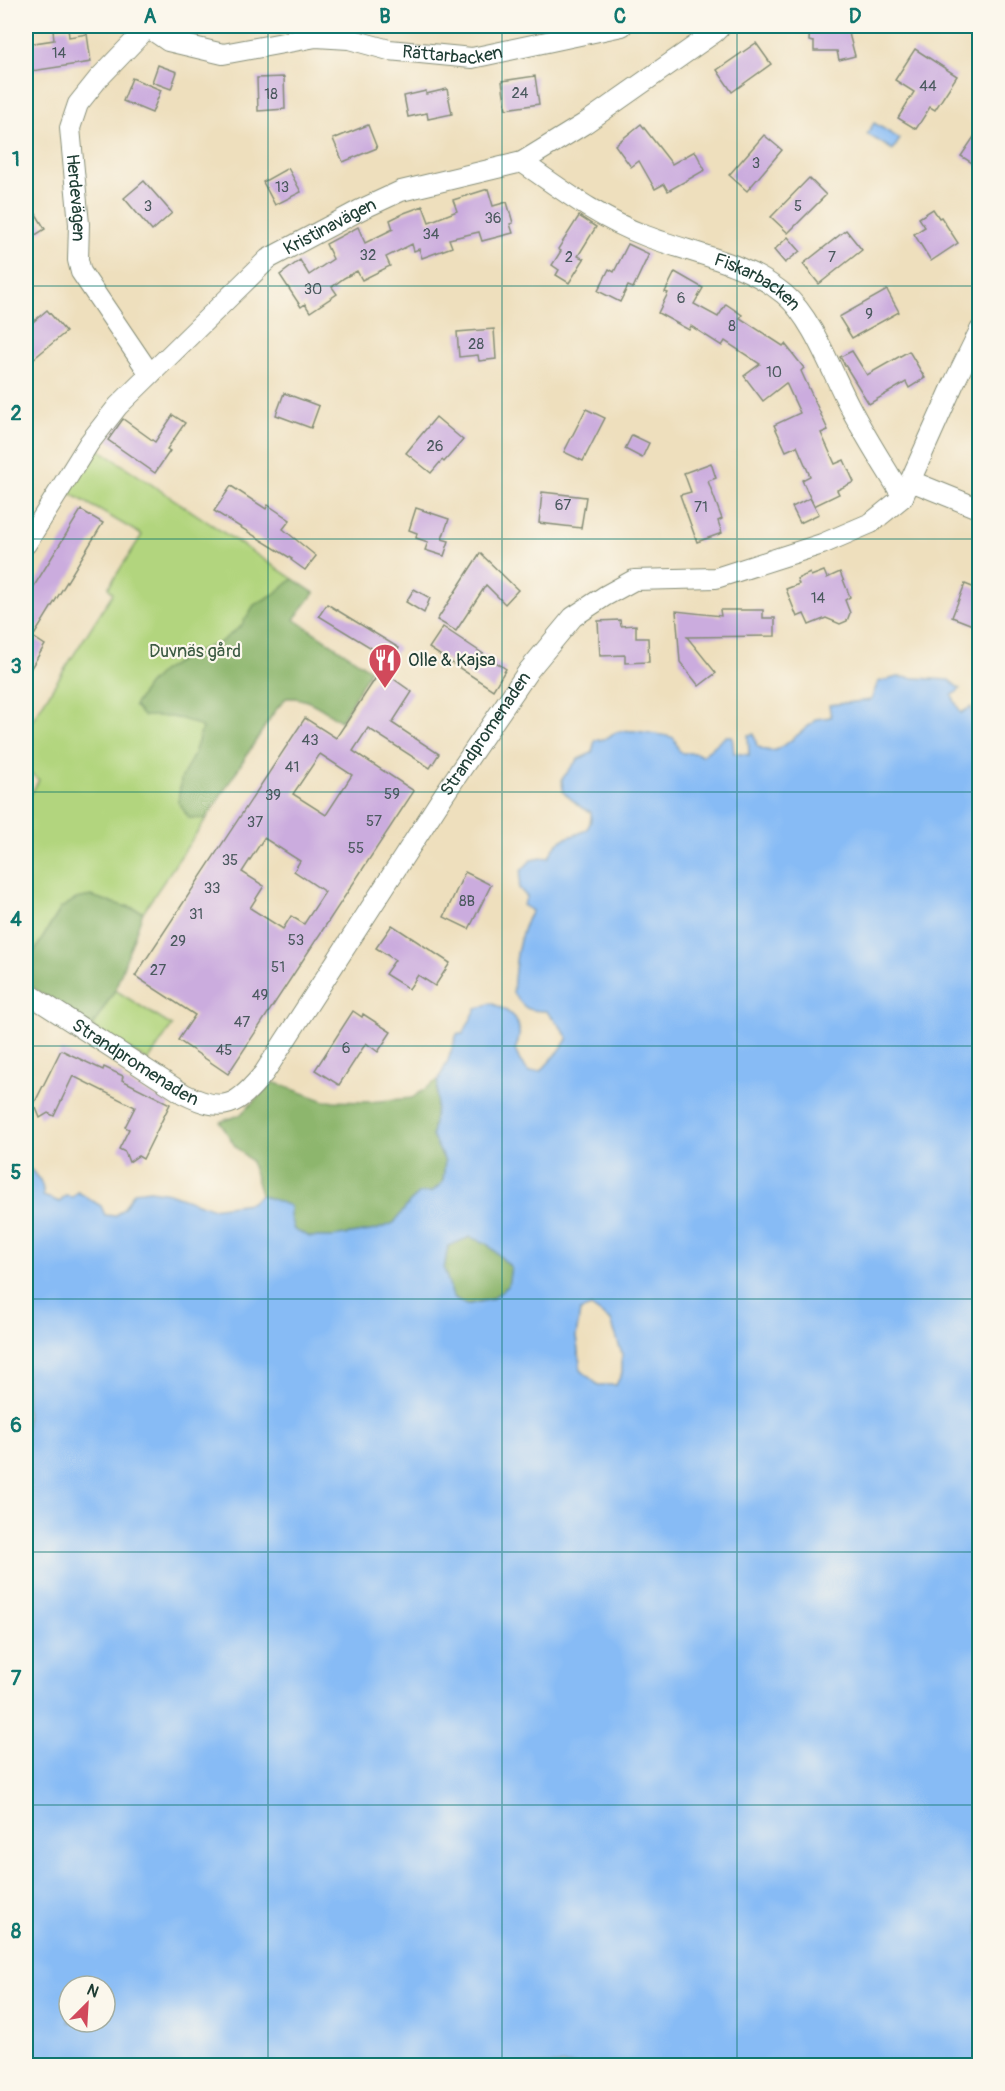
<svg xmlns="http://www.w3.org/2000/svg" width="1005" height="2091" font-family="Pangolin,sans-serif">
  <style>
    .green { fill: #b2d57e; stroke: #688959; stroke-width: 1.5 }
    .forest { fill: #8db66d; stroke: #567a50; stroke-width: 1.5 }
    .water { fill: #87bbf5; stroke: #537c94; stroke-width: 1.5; fill-rule: evenodd }
    .building { fill: #cbacde; fill-rule: evenodd }
    .lines { fill: none; stroke-linecap: round; stroke-linejoin: round }
    .minor-casing { stroke: #868e78; stroke-width: 22 }
    .minor { stroke: #fff; stroke-width: 20 }
    .grid { fill: none; stroke: #0f766e; stroke-width: 1.5; stroke-opacity: 0.55 }
    .labels { text-anchor: middle; stroke-width: 4.5; stroke-linejoin: round; paint-order: stroke }
    .number-label { font-size: 15px; fill: #4a595e }
    .street-label { font-size: 18px; fill: #1f3d34; stroke: #fbf7ec }
    .park-label { font-size: 18px; fill: #3c5b43; stroke: #fbf7ec }
    .poi-label { font-size: 18px; fill: #1f3d34; stroke: #fbf7ec; text-anchor: start }
    .neatline { fill: none; stroke: #0f766e; stroke-width: 2 }
    .grid-label { font-size: 20px; text-anchor: middle; font-weight: bold; fill: #0f766e }
  </style>
  <rect width="100%" height="100%" fill="#fbf7ec"/>
  <filter id="ink" filterUnits="userSpaceOnUse"><feTurbulence type="fractalNoise" baseFrequency=".0167" numOctaves="2"/><feDisplacementMap in="SourceGraphic" scale="12" xChannelSelector="R" yChannelSelector="G"/><feConvolveMatrix kernelMatrix="1 2 1 2 8 2 1 2 1" color-interpolation-filters="sRGB"/></filter>
  <filter id="wash" filterUnits="userSpaceOnUse"><feTurbulence type="fractalNoise" baseFrequency=".008" numOctaves="4" result="noise"/><feDisplacementMap in="SourceGraphic" scale="24" xChannelSelector="R" yChannelSelector="G"/><feGaussianBlur stdDeviation="1.35" result="paint"/><feColorMatrix in="noise" values="0 0 0 0 0 0 0 0 0 0 0 0 0 0 0 0 0 1.4 0 .05"/><feComposite in="paint" operator="in"/></filter>
  <g filter="url(#wash)">
    <rect width="100%" height="100%" fill="#eedfbd"/>
    <g class="green">
      <path d="M97,448l217,145 -20,26 76,51 -29,51c-18,-11 -33,-25 -55,-23l-12,14 -68,107 -63,93 -14,-6 -68,2 -35,57v-163l13,-22 -13,-10v-40l87,-137 -5,-5 34,-53 -74,-43z"/>
      <polygon points="115,990 172,1026 148,1061 92,1027"/>
    </g>
    <g class="forest">
      <path d="M293,579l21,14 -20,26 76,51 -29,51c-18,-11 -34,-25 -55,-23l-12,14 -68,107 -17,-1 -11,-16 3,-23 13,-25 8,-26c-16,-12 -40,-12 -59,-12l-9,-10 14,-21 13,-13 27,-17 31,-12 22,-17 13,-21 20,-11z"/>
      <polygon points="91,896 143,912 115,990 92,1027 26,983 26,965 61,908 76,899"/>
      <path d="M438,1080l-1,21 -5,35 13,25 -2,21 -11,10 -12,1 -10,9 -16,21 -18,7 -43,7h-23l-16,-7c-7,-21 -11,-28 -33,-35l-10,-34 -16,-15 -15,-24 20,-7 33,-33 52,19 45,1 42,-4z"/>
      <polygon points="470,1237 486,1243 511,1267 509,1286 492,1299 466,1305 453,1297 444,1269 448,1246"/>
    </g>
    <g class="water">
      <polygon points="874,123 900,139 893,150 867,134"/>
      <path d="M898,677l51,3 11,9 -8,7 9,17 10,-6 3,14 5,4v1340h-953v-898c11,6 18,16 17,29l17,6 5,-6 8,1 5,-5 23,14 4,9 10,1 9,-8 10,-16 16,-2 19,3 42,15 39,-5 11,-8 29,11v11l4,13 16,7h23l43,-7 18,-7 16,-21 10,-9 12,-1 11,-10 2,-21 -13,-25 5,-35 1,-21 9,-17 10,-29h6l13,-25 15,-6c24,10 35,21 24,47l5,11 9,11 12,-1 19,-21 8,-12 -8,-12 -14,-15c-20,0 -21,-2 -33,-18 2,-28 4,-58 19,-82l-9,-6 4,-8 -8,-9 2,-17 10,-11 18,-3c2,-4 4,-9 7,-12 13,-15 37,-5 35,-33l-9,-4 -19,-16 -1,-13 16,-20 14,-6 3,-13c15,1 14,-8 26,-9 9,-2 45,4 53,7l5,13 3,2h14l6,3 24,-20h6l2,17 15,2 -1,-20 6,-1 3,12c7,4 12,6 19,4 6,-2 36,-26 40,-31l15,-2 -2,-12 42,-5 7,-18zM470,1237l16,6 25,24 -3,19 -16,13 -26,6 -13,-8 -9,-28 4,-23zM591,1307l20,14 11,33v19l-6,12h-18l-17,-15 -5,-33 4,-26zM69,1986h36v36h-36z"/>
    </g>
    <g id="blocks">
      <g class="building">
        <polygon points="810,26 847,26 855,56 839,60 837,51 814,51 814,42 809,41"/>
        <polygon points="68,28 69,37 87,34 91,62 32,71 28,44 54,40 53,30"/>
        <polygon points="756,43 771,64 732,92 717,70"/>
        <polygon points="915,49 957,76 935,110 930,107 916,129 898,118 914,92 895,80"/>
        <polygon points="158,65 177,72 171,89 152,82"/>
        <polygon points="535,76 539,104 506,109 502,81"/>
        <polygon points="284,77 285,109 258,111 257,78"/>
        <polygon points="132,78 161,90 152,113 123,101"/>
        <polygon points="447,89 452,114 428,119 427,113 408,117 404,96 426,91 426,94"/>
        <polygon points="641,124 672,164 695,151 705,170 668,191 664,184 655,189 639,161 631,167 615,145"/>
        <polygon points="368,125 377,148 343,162 333,139"/>
        <polygon points="980,128 980,168 961,156"/>
        <polygon points="764,135 782,150 747,191 729,175"/>
        <polygon points="288,168 301,192 275,205 263,182"/>
        <polygon points="809,178 826,195 788,233 771,217"/>
        <polygon points="144,181 172,213 152,231 124,198"/>
        <polygon points="488,189 493,206 507,202 513,223 510,224 513,233 482,241 479,232 449,239 452,247 422,258 419,249 414,251 412,244 386,257 390,266 362,280 357,271 344,278 332,287 337,294 310,312 305,304 301,307 280,275 300,260 309,275 333,259 326,244 358,227 365,243 393,229 390,220 404,213 423,206 429,222 457,211 453,200"/>
        <polygon points="26,197 45,229 26,241"/>
        <polygon points="933,209 939,218 941,217 958,243 931,261 914,234 925,227 919,218"/>
        <polygon points="579,216 596,227 578,256 584,259 569,283 556,275 559,270 552,265 561,251 558,249"/>
        <polygon points="846,230 862,250 819,284 803,264"/>
        <polygon points="788,237 800,251 785,263 774,250"/>
        <polygon points="628,244 649,254 633,288 628,286 620,302 598,291 609,269 614,272"/>
        <polygon points="675,272 703,288 694,304 718,317 726,304 742,315 740,318 783,346 785,344 804,368 801,371 828,430 821,433 835,464 844,460 854,482 837,490 839,494 814,506 802,480 810,476 797,446 786,451 774,425 800,413 786,383 763,401 744,376 760,364 725,341 722,346 691,326 689,330 658,313 668,293 665,292"/>
        <polygon points="887,290 899,312 852,338 839,317"/>
        <polygon points="47,310 66,332 26,365 26,328"/>
        <polygon points="494,329 496,359 479,361 478,355 459,357 457,332"/>
        <polygon points="852,351 867,375 909,351 925,378 909,388 906,382 869,404 840,357"/>
        <polygon points="284,393 319,406 311,428 276,415"/>
        <polygon points="586,409 605,418 583,461 564,452"/>
        <polygon points="173,415 185,423 167,449 170,451 155,473 108,440 123,419 155,442"/>
        <polygon points="436,417 463,440 444,462 442,460 431,473 406,453"/>
        <polygon points="632,435 649,443 642,458 625,449"/>
        <polygon points="711,463 716,478 708,481 722,519 718,521 722,533 697,542 680,495 691,492 684,473"/>
        <polygon points="231,486 266,509 268,505 290,520 283,529 316,556 305,570 291,560 292,559 214,511"/>
        <polygon points="542,492 586,497 581,528 539,523"/>
        <polygon points="810,498 819,514 800,523 792,507"/>
        <polygon points="416,508 449,519 442,539 449,541 444,556 425,550 428,542 416,538 417,533 409,530"/>
        <polygon points="81,510 103,523 33,637 45,645 26,676 26,599"/>
        <polygon points="480,553 518,590 505,604 486,585 456,631 437,620"/>
        <polygon points="824,571 827,578 840,572 850,597 845,600 850,613 847,621 840,624 826,618 809,625 804,614 797,617 786,589 799,584 797,579 810,573 811,576"/>
        <polygon points="965,584 980,590 980,614 975,626 952,617"/>
        <polygon points="414,589 430,598 424,613 406,602"/>
        <polygon points="327,604 399,648 391,660 319,616"/>
        <polygon points="720,610 763,610 763,618 775,618 775,636 687,637 716,673 699,686 680,662 676,611 721,616"/>
        <polygon points="620,620 621,626 636,625 636,638 648,638 649,662 625,663 625,655 600,656 598,621"/>
        <polygon points="443,627 506,669 493,690 429,648"/>
        <path d="M381,670l31,22 -20,31 47,31 -9,14 -62,-40 -15,23 61,40 -186,283 -50,-34 17,-25 -60,-39 170,-258 31,20zM320,754l32,21 -26,40 -33,-21zM264,838l36,23 -6,10 31,21 -21,32 -13,-8 -8,13 -33,-21 14,-22 -22,-14z"/>
        <polygon points="465,872 491,885 469,929 444,917"/>
        <polygon points="392,925 450,963 435,986 418,975 409,989 385,974 395,960 376,948"/>
        <polygon points="353,1011 362,1017 363,1014 391,1032 378,1052 366,1043 339,1085 315,1070"/>
        <polygon points="61,1050 103,1070 104,1067 123,1076 122,1080 170,1104 143,1159 138,1156 129,1162 125,1152 119,1149 129,1129 125,1127 135,1107 73,1076 54,1116 48,1113 40,1118 36,1108 33,1106"/>
      </g>
    </g>
  </g>
  <g filter="url(#ink)">
    <use href="#blocks" fill-opacity="0" stroke="#868e78" stroke-width="1.5"/>
    <g class="lines">
      <defs>
        <g id="minor">
          <path id="s1" d="M146,26l22,15 55,13 93,-17 33,2 40,11 83,8 150,-32"/>
          <path id="s2" d="M147,28l-49,51 -20,25 -8,24 9,96 -1,36 3,12 69,102"/>
          <path id="s3" d="M522,162c40,28 78,57 124,74 47,18 98,25 138,58 29,24 48,79 66,113 16,31 35,60 53,90"/>
          <polyline points="911,481 980,509"/>
          <path id="s4" d="M26,544l63,-101 29,-37 150,-147 92,-49 41,-19 121,-29 62,-38 131,-92 6,-6"/>
          <path id="s5" d="M26,992l158,102c40,20 53,12 80,-21l181,-280 84,-123 44,-53 32,-21 29,-16 82,-2 106,-34 49,-21 32,-26 51,-114 26,-53"/>
        </g>
      </defs>
      <use href="#minor" class="minor-casing"/>
      <use href="#minor" class="minor"/>
    </g>
  </g>
  <path class="grid" d="M268,26v2040M502,26v2040M737,26v2040M26,286h954M26,539h954M26,792h954M26,1046h954M26,1299h954M26,1552h954M26,1805h954"/>
  <defs>
    <symbol id="restaurant-pin" viewBox="-11 -11 22 30"><path d="M0 17L-7.5 6A9.5 9.5 0 1 1 7.5 6Z" fill="#d1495b" stroke="#fbf7ec"/><path d="M-5-6h1v4h1v-4h1v4h1v-4h1v5L-1.5 .5V6h-2V.5L-5-1ZM5-6V6H3V1.5H1.5Q1.5-4 5-6Z" fill="#fff"/></symbol>
  </defs>
  <g fill-rule="evenodd">
    <use href="#restaurant-pin" x="366" y="641" width="38" height="52"/>
  </g>
  <g class="labels">
    <g class="number-label">
      <text x="59" y="58">14</text>
      <text x="928" y="91">44</text>
      <text x="520" y="98">24</text>
      <text x="271" y="99">18</text>
      <text x="756" y="168">3</text>
      <text x="282" y="192">13</text>
      <text x="148" y="211">3</text>
      <text x="798" y="211">5</text>
      <text x="493" y="223">36</text>
      <text x="431" y="239">34</text>
      <text x="368" y="260">32</text>
      <text x="569" y="262">2</text>
      <text x="832" y="262">7</text>
      <text x="313" y="294">30</text>
      <text x="681" y="303">6</text>
      <text x="869" y="319">9</text>
      <text x="732" y="331">8</text>
      <text x="476" y="349">28</text>
      <text x="774" y="377">10</text>
      <text x="435" y="451">26</text>
      <text x="563" y="510">67</text>
      <text x="701" y="512">71</text>
      <text x="818" y="603">14</text>
      <text x="310" y="745">43</text>
      <text x="292" y="772">41</text>
      <text x="392" y="799">59</text>
      <text x="273" y="800">39</text>
      <text x="374" y="826">57</text>
      <text x="255" y="827">37</text>
      <text x="356" y="853">55</text>
      <text x="230" y="865">35</text>
      <text x="212" y="893">33</text>
      <text x="467" y="906">8B</text>
      <text x="196" y="919">31</text>
      <text x="296" y="945">53</text>
      <text x="178" y="946">29</text>
      <text x="278" y="972">51</text>
      <text x="158" y="975">27</text>
      <text x="260" y="1000">49</text>
      <text x="242" y="1027">47</text>
      <text x="346" y="1053">6</text>
      <text x="224" y="1055">45</text>
    </g>
    <g class="street-label">
      <text dy="6" stroke="none"><textPath href="#s1" startOffset="316">Rättarbacken</textPath></text>
      <text dy="6" stroke="none"><textPath href="#s2" startOffset="198">Herdevägen</textPath></text>
      <text dy="6" stroke="none"><textPath href="#s4" startOffset="446">Kristinavägen</textPath></text>
      <text dy="6" stroke="none"><textPath href="#s3" startOffset="266">Fiskarbacken</textPath></text>
      <text dy="6" stroke="none"><textPath href="#s5" startOffset="687">Strandpromenaden</textPath></text>
      <text dy="6" stroke="none"><textPath href="#s5" startOffset="130">Strandpromenaden</textPath></text>
    </g>
    <g class="park-label">
      <text x="195" y="657">Duvnäs gård</text>
    </g>
    <g class="poi-label">
      <text x="408" y="666">Olle &amp; Kajsa</text>
    </g>
  </g>
  <rect width="1005" height="2091" fill="none" stroke="#fbf7ec" stroke-width="66"/>
  <g transform="translate(87 2004) rotate(24)"><circle r="28" fill="#fbf7ec" stroke="#a3ada2" stroke-width="1.5"/>
  <path d="M0-4.5L10 22L0 15L-10 22Z" fill="#d1495b"/>
  <text y="-9" font-size="16" font-weight="bold" text-anchor="middle" fill="#1f3d34">N</text>
  </g>
  <rect x="33" y="33" width="939" height="2025" class="neatline"/>
  <g class="grid-label">
    <text x="150" y="23">A</text>
    <text x="385" y="23">B</text>
    <text x="620" y="23">C</text>
    <text x="855" y="23">D</text>
    <text x="16" y="166">1</text>
    <text x="16" y="420">2</text>
    <text x="16" y="673">3</text>
    <text x="16" y="926">4</text>
    <text x="16" y="1179">5</text>
    <text x="16" y="1432">6</text>
    <text x="16" y="1685">7</text>
    <text x="16" y="1938">8</text>
  </g>
</svg>
